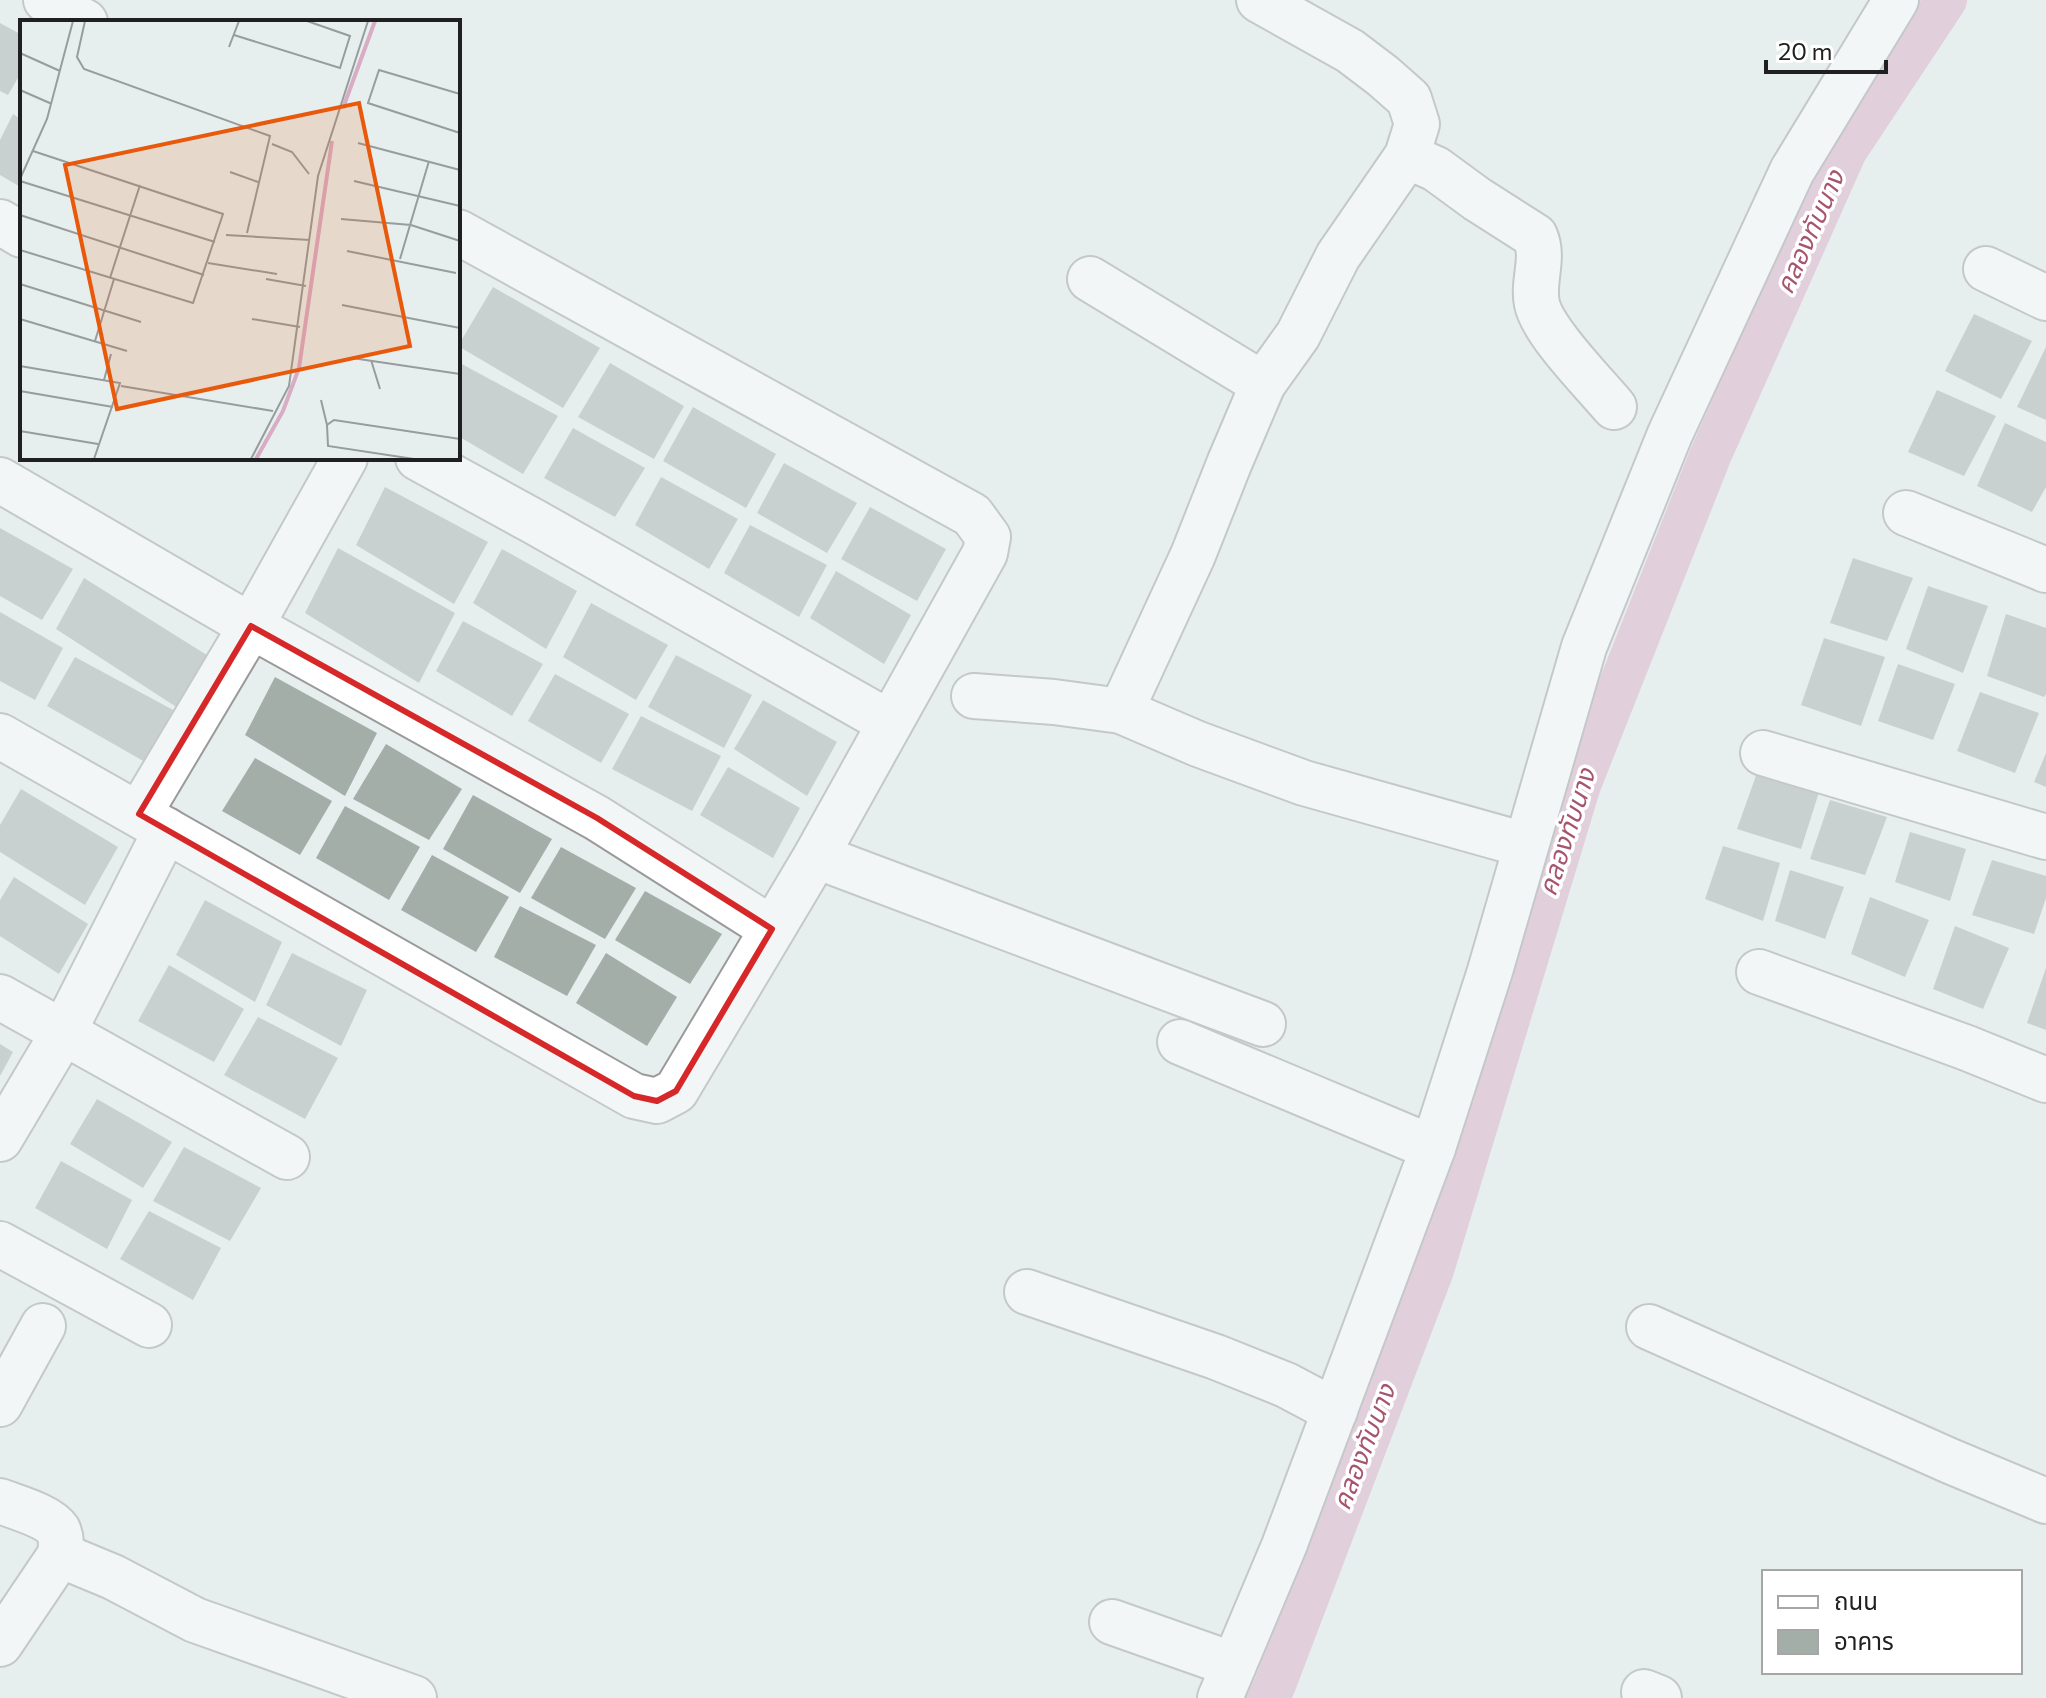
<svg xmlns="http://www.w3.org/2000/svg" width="2046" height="1698" font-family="Commissioner,'Noto Sans Thai',sans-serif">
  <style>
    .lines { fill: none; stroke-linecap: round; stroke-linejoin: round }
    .canal { stroke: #d9acc6; stroke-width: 42 }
    .building { fill: #a3aea9 }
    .minor-casing { stroke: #9a9a9a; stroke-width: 48 }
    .minor { stroke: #fff; stroke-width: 44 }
    .marked { fill: none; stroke: #d62828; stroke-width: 6; stroke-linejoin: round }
    .labels { text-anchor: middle; stroke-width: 7; stroke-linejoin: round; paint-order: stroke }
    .water-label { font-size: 26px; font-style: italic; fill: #a7556e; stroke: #fff }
    .inset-river { fill: none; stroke: #d9acc6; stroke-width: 4 }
    .inset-road { fill: none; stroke: #979c9c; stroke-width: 2 }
    .view { fill: #e8590c; fill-opacity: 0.15; stroke: #e8590c; stroke-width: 4 }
    .inset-edge { fill: none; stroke: #202020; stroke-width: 4 }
  </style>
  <rect width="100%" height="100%" fill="#e7efee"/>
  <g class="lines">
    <polyline class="canal" points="1267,1698 1274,1687 1433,1270 1580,785 1711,454 1846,151 1946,0"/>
  </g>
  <g class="building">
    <polygon points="0,23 22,35 22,71 8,95 0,91"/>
    <polygon points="13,114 22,120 22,188 0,175 0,140"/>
    <polygon points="493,287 600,348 563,408 458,346"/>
    <polygon points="1974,314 2032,341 2001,399 1945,371"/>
    <polygon points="2046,347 2046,420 2017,407"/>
    <polygon points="458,362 558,416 523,474 458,436"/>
    <polygon points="610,363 684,406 654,459 578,417"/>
    <polygon points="1937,390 1996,416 1964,476 1908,452"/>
    <polygon points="693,407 776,454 746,508 663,461"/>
    <polygon points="2005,423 2046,442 2046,487 2032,512 1977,486"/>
    <polygon points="573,428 645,468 615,517 544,478"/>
    <polygon points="784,463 857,503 827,553 757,513"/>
    <polygon points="661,477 738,519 709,569 635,525"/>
    <polygon points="385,487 488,542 454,604 356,545"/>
    <polygon points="870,507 946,549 917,601 841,559"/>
    <polygon points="750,525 827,565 799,617 724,573"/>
    <polygon points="0,528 73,569 42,620 0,596"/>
    <polygon points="338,548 455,613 419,683 305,613"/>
    <polygon points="502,549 577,591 546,649 473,603"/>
    <polygon points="1853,558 1913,578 1887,641 1830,623"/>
    <polygon points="836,571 911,615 884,664 810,618"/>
    <polygon points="84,578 210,657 181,710 56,629"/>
    <polygon points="1928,586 1988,606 1963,673 1906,649"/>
    <polygon points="591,603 668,645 636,700 563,657"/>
    <polygon points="0,612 63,648 35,700 0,681"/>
    <polygon points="2006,614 2046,628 2046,694 2044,697 1987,676"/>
    <polygon points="463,621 543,664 512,716 436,671"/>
    <polygon points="1824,638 1885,657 1861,726 1801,705"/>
    <polygon points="676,655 752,695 724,748 648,707"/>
    <polygon points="75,657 175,711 145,762 47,706"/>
    <polygon points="1898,664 1955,684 1933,740 1878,721"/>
    <polygon points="555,674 629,714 601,763 528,721"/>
    <polygon points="275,677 377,733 345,796 245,735"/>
    <polygon points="1980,692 2039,713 2015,773 1957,751"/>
    <polygon points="763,700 837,742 807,796 734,749"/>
    <polygon points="641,716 721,756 692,811 612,769"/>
    <polygon points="386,744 462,789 429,840 353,799"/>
    <polygon points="2046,753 2046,787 2034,782"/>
    <polygon points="255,758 332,801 300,855 222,811"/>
    <polygon points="728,767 800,808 773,858 700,815"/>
    <polygon points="1758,770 1820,789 1801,849 1737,829"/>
    <polygon points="21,789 118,847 85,905 0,852 0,825"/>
    <polygon points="473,795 552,839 520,893 443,849"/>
    <polygon points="1830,800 1887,817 1865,875 1810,859"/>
    <polygon points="345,806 420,847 389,900 316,858"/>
    <polygon points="1910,832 1966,849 1950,901 1895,882"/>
    <polygon points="1723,846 1780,863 1763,921 1705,899"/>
    <polygon points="561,847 636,888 605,939 531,898"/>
    <polygon points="432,855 509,897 476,952 401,910"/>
    <polygon points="1992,860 2046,876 2046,898 2034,934 1972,915"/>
    <polygon points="1790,870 1844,887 1825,939 1775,921"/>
    <polygon points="14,877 88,924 59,974 0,936 0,900"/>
    <polygon points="645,891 722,934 690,984 615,940"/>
    <polygon points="1870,897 1929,920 1905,977 1851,954"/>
    <polygon points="205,900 282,942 255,1002 176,955"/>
    <polygon points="520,906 596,945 567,996 494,957"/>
    <polygon points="1955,926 2009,948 1983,1009 1933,989"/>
    <polygon points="292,953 367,990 341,1046 266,1005"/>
    <polygon points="606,953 677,997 647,1046 576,1003"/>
    <polygon points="169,965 244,1009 214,1062 138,1021"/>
    <polygon points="2046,968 2046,1030 2027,1023"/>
    <polygon points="258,1017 338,1058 305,1119 224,1075"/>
    <polygon points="0,1044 13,1052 0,1076"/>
    <polygon points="97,1099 172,1142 143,1188 70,1144"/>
    <polygon points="184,1147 261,1188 230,1241 153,1201"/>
    <polygon points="61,1161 132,1200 107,1249 35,1208"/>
    <polygon points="149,1211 221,1248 193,1300 120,1259"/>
  </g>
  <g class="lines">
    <defs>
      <g id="minor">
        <polyline points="46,0 85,22"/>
        <path d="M1407,156l29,13 41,30 58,37c10,22 -3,45 2,68 6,28 57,79 77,103"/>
        <polyline points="0,222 22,235"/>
        <polyline points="1986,269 2046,298"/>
        <polyline points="1090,279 1263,384"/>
        <polyline points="418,458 533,521 890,723"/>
        <polyline points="0,480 251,626 597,818 772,929"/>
        <polyline points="1906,513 2046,570"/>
        <polyline points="974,696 1054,702 1121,711 1198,744 1304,783 1525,845"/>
        <polyline points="1121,711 1193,555 1229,464 1263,384 1298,335 1338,256 1407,156 1417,124 1409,99 1383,76 1350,51 1259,0"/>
        <polyline points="0,736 634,1096 657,1101 676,1091 816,856 985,553 988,537 972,515 458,232"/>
        <polyline points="1763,753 2046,837"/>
        <polyline points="139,814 251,626 345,458"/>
        <polyline points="816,856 1263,1024"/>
        <polyline points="1759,972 1967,1048 2046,1080"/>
        <polyline points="0,997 287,1157"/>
        <polyline points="1180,1042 1433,1148"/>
        <polyline points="0,1139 63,1033 166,830"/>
        <polyline points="0,1244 149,1325"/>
        <polyline points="1027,1292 1216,1357 1286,1385 1335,1411"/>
        <polyline points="1649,1327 1950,1461 2046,1501"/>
        <polyline points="0,1404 43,1326"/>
        <path d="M0,1501c15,6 49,15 58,29 4,8 3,17 2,25l-60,89"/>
        <polyline points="60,1555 113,1577 195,1620 414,1698"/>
        <polyline points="1112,1622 1234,1665"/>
        <polyline points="1644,1692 1659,1698"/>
        <polyline points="1220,1698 1284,1546 1433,1148 1490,971 1584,647 1670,434 1792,171 1896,0"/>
      </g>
    </defs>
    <use href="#minor" class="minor-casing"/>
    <use href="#minor" class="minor"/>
  </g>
  <path d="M0 0H2046V1698H0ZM251,626l346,192 175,111 -96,162 -19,10 -23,-5 -495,-282z" fill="#e7efee" fill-opacity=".55" fill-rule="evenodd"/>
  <path class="marked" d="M251,626l346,192 175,111 -96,162 -19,10 -23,-5 -495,-282z"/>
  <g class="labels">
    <g class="water-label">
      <text transform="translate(1810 232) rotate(-66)" y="9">คลองทับนาง</text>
      <text transform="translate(1567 832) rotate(-72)" y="9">คลองทับนาง</text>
      <text transform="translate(1364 1447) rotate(-69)" y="9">คลองทับนาง</text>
    </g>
  </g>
  <g transform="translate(20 20)">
    <rect width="440" height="440" fill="#e7efee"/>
    <path class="inset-river" d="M323,88l32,-87M236,439l27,-48 16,-43 33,-227"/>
    <path class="inset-road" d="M65,1l-8,36 7,12 186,67 -23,97M214,15l106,33 10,-32 -43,-15M209,27l10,-26M0,33l40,18M0,70l32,14M440,74l-81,-24 -11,33 92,30M338,123l102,27M252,124l20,8 17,22M210,152l28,10M0,159l27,-60 26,-98M0,161l195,61M334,161l106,25M0,195l184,60M321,199l70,6 49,16M206,215l84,5M0,230l173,53 30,-89 -190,-63M327,231l109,22M380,239l29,-98M188,243l69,11M90,258l30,-93M246,259l40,7M0,264l121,38M322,285l118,23M0,299l107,32M232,299l48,8M75,321l19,-62M332,338l108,16M351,340l9,29M0,346l100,17 -26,76M84,360l7,-26M101,366l152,25M0,371l93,16M301,380l6,25M0,411l78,13M231,439l38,-73 29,-210 50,-155M394,439l-86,-13 -1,-21 7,-5 126,19"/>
    <path class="view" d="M339,83l51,243 -293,63 -52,-244z"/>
    <rect width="440" height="440" class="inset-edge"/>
  </g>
  <rect x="1762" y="1570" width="260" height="104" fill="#ffffff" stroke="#a6a6a6" stroke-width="2"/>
  <rect x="1778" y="1596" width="40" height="12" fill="#ffffff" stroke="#a6a6a6" stroke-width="2"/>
  <text x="1834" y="1610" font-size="24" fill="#202020">ถนน</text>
  <rect x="1778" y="1630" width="40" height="24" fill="#a3aea9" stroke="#a6a6a6" stroke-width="2"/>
  <text x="1834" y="1650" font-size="24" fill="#202020">อาคาร</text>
  <path d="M1766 60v12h120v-12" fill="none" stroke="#202020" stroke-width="4"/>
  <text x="1778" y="60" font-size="24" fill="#202020" stroke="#ffffff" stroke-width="6" paint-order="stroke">20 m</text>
</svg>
